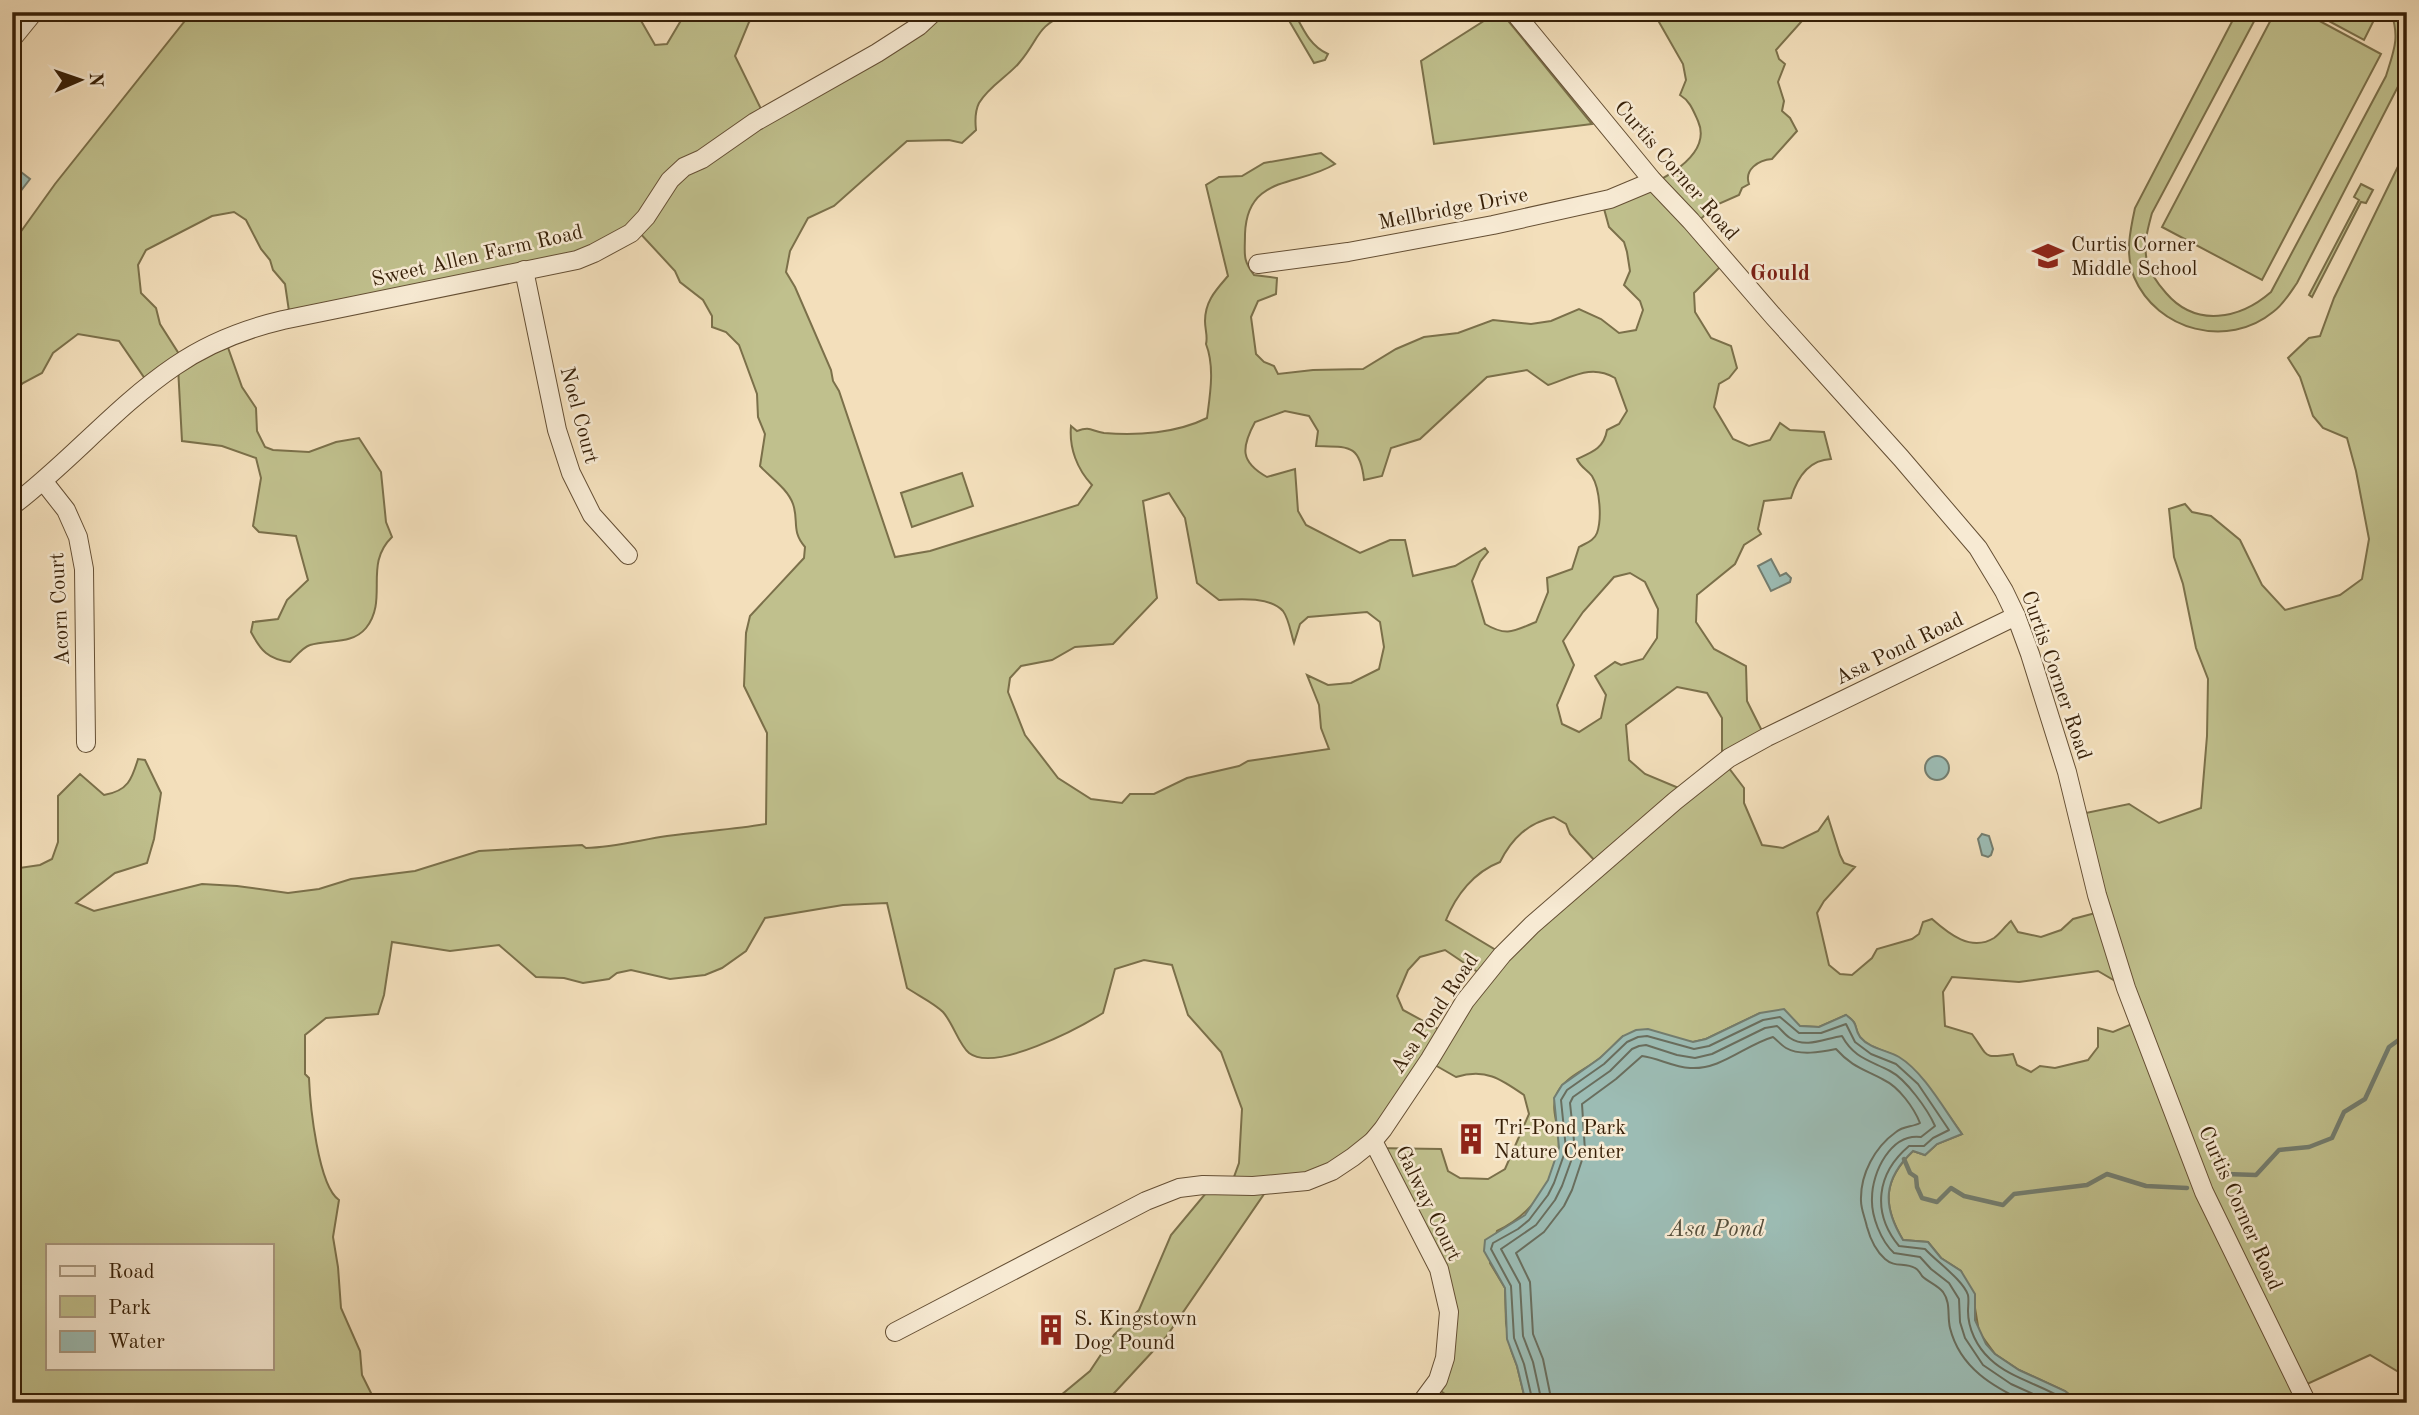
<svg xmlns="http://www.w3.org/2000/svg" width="2419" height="1415" font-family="'Old Standard TT',serif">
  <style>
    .green { fill: #c0c08d; stroke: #7b704a; stroke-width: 2; fill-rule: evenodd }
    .water { fill: #9cbcb4; stroke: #737d6f; stroke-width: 2 }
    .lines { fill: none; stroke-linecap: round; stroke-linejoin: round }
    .shore { stroke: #696e5e; stroke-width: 2 }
    .stream { stroke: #737d6f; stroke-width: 4.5 }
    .minor-casing { stroke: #654f34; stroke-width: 20 }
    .minor { stroke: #f7ead3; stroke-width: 18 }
    .labels { text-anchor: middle; stroke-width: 5; stroke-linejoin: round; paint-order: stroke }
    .street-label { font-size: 21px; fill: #361f07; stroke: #f7ead3 }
    .poi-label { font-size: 21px; fill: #361f07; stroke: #f7ead3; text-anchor: start }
    .neighbourhood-label { font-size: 23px; font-weight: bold; fill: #7a1f14; stroke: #f7ead3 }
    .water-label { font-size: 23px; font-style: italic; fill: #554e3b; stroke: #f7ead3 }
  </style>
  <rect width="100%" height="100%" fill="#f3dfbb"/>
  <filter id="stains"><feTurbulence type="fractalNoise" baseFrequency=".00286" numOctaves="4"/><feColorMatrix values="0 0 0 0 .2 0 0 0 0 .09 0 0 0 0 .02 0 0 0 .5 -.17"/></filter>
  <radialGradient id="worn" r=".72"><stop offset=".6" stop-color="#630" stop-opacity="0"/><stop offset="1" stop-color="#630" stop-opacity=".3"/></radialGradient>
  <g class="green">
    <path d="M192,12h444l19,33 12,-1 19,-32h75l-12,10 -14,34 30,61 172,-105h132c-35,16 -28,25 -50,51 -12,14 -30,23 -40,40 -4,8 -4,18 -3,27l-14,13 -13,-3 -42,1 -73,65 -26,12 -18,33 -4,21 9,15 36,83 2,11 6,10 56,166 35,-6 148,-46 14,-20c-15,-16 -23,-37 -21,-59l6,5c14,-5 14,0 27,2 33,3 73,0 103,-15 3,-23 8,-51 -1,-74 2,-8 -1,-14 -1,-23 0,-20 11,-31 23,-45l-22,-91 13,-8 23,-1 22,-13 57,-10 14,11c-37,23 -88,10 -90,70 0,20 -3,25 9,41l23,3 -1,16 -18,7 -7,16 5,37 8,8 10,4 4,8 35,-4 50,-1 33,-20 28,-12 34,-4 35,-13 38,4 20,-3 28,-12 22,10 18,14 17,-3 7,-20 -3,-9 -16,-16 6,-14 -3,-19 -3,-10 -15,-15 -6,-22c30,-12 114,-41 95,-84 -5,-11 -8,-20 -18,-26l6,-15 -3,-16 -28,-49 -5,-3h160l-34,38 3,9 6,5 -7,18 6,19 -2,10 8,7 7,13 -25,28c-14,1 -28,11 -23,25l-7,4 -3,7 -23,10 -21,19 30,38 -31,31 1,19 16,26 20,8 6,22 -8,10 -10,6 -5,23 19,32 16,7 21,-6 10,-17 10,7 34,2 7,27c-22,1 -34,19 -40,39l-27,3 -6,28 3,5 -17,11 -9,19 -38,31 -1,27 18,27 32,17 1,35 16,32 -41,26 22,29v15l18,42 21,3 35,-17 10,-14 12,38 4,8 11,4 -31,34 -7,12 12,52 11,9 12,1 20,-17 5,-9 35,-10 7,-5 4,-12 9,-3c17,15 39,33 62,19 6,-4 11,-12 17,-17l7,11 23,5 20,-7 12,-11 30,-8 -22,-97 48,-10 30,19 42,-15 6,-72 1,-57 -12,-31 -13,-64 -9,-27 -5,-48 16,-5 7,8 19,4 29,24 22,45 23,25 55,-15 22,-16 7,-40 -13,-68 -9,-33 -24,-10 -10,-12 -13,-39 -12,-19 21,-20 11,-2 14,-38 73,-150v1229l-37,-22 -63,29 8,19h-235l-15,-12 -46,-21 -24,-16 -16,-22 -4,-24 -14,-37 -20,-13 -13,-16 -25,-2c-21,-35 -20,-60 10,-89l12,4 12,-11 25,-10c-19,-26 -35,-53 -59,-73 -12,-11 -32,-10 -43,-24 -7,-10 0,-12 -14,-22l-27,12 -20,-1 -39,-13 -54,26 -13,3 -70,-6c-8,7 -15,16 -23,22 -14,12 -38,20 -44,38 -5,13 2,29 3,42 1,40 -28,77 -62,93l-7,32 15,25 1,35 5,27 6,16 9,37h-70l-25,-20 8,-23 4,-62 -70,-150 68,1 7,22 12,7 28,1 17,-10 24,-55 -5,-19c-23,-16 -38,-27 -68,-18l-30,-17 -43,63 -48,45 -64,16 -105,153 -61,66h-60l10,-3 35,-29 24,-36 25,-25 32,-75 40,-48 20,-2 8,-22 3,-54 -21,-57 -33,-37 -16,-50 -28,-5 -29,9 -12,44c-24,15 -108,60 -134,40 -10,-8 -16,-30 -26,-41 -9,-9 -24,-16 -36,-24l-20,-85 -44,2 -78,13 -19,33 -24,17 -17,7 -35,4 -39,-9 -14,3 -8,6 -26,4 -19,-5 -28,-1 -37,-32 -49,6 -58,-9 -8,53 -6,19 -52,4 -21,17v39l4,4c1,26 9,108 30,122l-6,37 5,30 3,41 19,43 2,24 14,28h-364v-534l28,-4 12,-6 6,-17v-46l22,-22 24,21c24,-4 28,-16 34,-36l7,1 16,33 -7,46 -7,24 -32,10 -39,30 18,8 108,-27 35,2 51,7 31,-4 32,-10 64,-8 64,-20 103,-6 4,3c28,-1 54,-8 81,-12 33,-5 66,-6 99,-12l1,-91 -23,-47 2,-53 4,-17 54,-58 1,-11c-14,-16 -6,-26 -12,-43 -5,-15 -23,-27 -33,-38l5,-32 -7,-17 -1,-23 -18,-49 -13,-13 -14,-5v-11l-9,-16 -23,-18 -5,-11 -37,-40 -32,19 -316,68 -5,-34 -12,-14 -3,-10 -9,-11 -15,-29 -12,-8 -22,4 -66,34 -8,15 3,28 15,15 4,16 21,33 45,-15 16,45 14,21 1,23 8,16 8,3 36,2 27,-10 23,-4 22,34 5,50 6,15c-29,28 -3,62 -26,91 -14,17 -37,11 -56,17 -7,2 -15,12 -20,17 -22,-3 -29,-11 -39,-30l2,-10 25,-3 9,-19 21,-20 -12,-44 -37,-4 -6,-6 8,-48 -5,-20 -34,-12 -40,-5 -4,-74 -28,19 -31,-45 -41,-7 -25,19 -11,20 -19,10 -11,10v-149l43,-60zM1527,370l21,15c25,-8 43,-21 67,-7l12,33 -8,13 -12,6c-3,18 -14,22 -30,29 4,9 10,10 15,17 8,13 10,43 5,57 -3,8 -11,10 -18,14l-7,22 -25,9 1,14 -12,30c-22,9 -29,15 -51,2l-13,-43 8,-19 8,-10 -3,-4 -30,18 -42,10 -8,-36h-15l-30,13 -54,-28 -8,-14 -3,-42 -28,8c-27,-15 -26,-29 -12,-55l30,-11 24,5 9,15 -2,15c33,1 44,-2 48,34l18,-4 9,-28 29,-9 67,-62zM1169,493l16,25 12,65 22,17c19,-1 50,-4 64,11 6,8 8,23 11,32l6,-19 8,-7 59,-5 13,10 4,25 -5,22 -28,14 -23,2 -21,-10 12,30 2,23 8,21 -81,12 -9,5 -52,12 -33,16h-24l-8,9 -31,-4 -33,-21 -33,-43 -17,-43 2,-14 11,-12 31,-6 23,-13 38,-3 44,-46 -14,-97zM1630,573l15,9 13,27 -1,29 -14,21 -22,6 -6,-3 -20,14 11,19 -5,23 -22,14 -17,-8 -5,-19 17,-40 -11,-24 20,-29 31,-35zM1677,687l30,6 15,25v39l-41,32 -36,-15 -16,-14 -3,-35zM1554,817l12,7 4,10 26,28 -100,88 -50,-30c10,-25 28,-48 54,-58 12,-24 28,-39 54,-45zM1445,950l34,23 -41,56 -35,-19 -6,-14 11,-26 12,-13zM2098,971l29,17 10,34 -24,10 -15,-4v19l-10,13 -33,8 -15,-2 -9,6 -14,-7 -4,-11c-31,5 -24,3 -41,-20l-27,-8 -2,-34 9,-15 67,5zM47,1245h224v123h-224z"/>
    <path d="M1284,12h10c9,17 16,34 34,42l-3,6 -11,3z"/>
    <polygon points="1498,12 1501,12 1592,124 1434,144 1421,61"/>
    <path d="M2237,12h22l-107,201c-4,15 -9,31 -5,48 3,12 11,23 19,32 30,35 74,26 105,-1l115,-216c8,-26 14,-38 5,-64h16v57l-110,214c-7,10 -14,22 -24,29 -45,37 -116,19 -139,-35 -9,-23 -4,-46 1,-69z"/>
    <polygon points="2275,12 2303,12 2381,54 2262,280 2162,227"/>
    <polygon points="2312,12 2378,12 2364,40"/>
    <polygon points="2361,184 2373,190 2366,203 2361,202 2312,297 2309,295 2359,200 2354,197"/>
    <polygon points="962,473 973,506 912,527 901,493"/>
  </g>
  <g class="water">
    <polygon points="21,172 30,179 16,197 12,194 12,182"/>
    <polygon points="1771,559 1780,576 1786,573 1791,578 1790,582 1771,591 1758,566"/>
    <circle cx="1937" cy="768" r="12"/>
    <polygon points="1982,834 1989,836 1993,849 1991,855 1988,857 1982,855 1978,839"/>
    <path d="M1784,1009l16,17 19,1 27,-12c14,10 7,12 14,22 10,12 27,13 39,20 25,15 46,54 63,77l-25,10 -12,11 -12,-4c-30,28 -31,55 -10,89l25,2 13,16 20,13 14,23v26l11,24 9,10 24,16 46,21 15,12h-554l-9,-37 -10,-27 -2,-51 -21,-37 1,-11 40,-25 23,-35 11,-32 -5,-50 8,-13 38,-27 23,-22 13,-6 12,-1 45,13 13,-3 54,-26z"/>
  </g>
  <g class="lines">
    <g class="shore">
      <path d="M1533,1403l-9,-39 -10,-26 -3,-52 -20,-37 2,-6 25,-14 11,-9 19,-25 6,-12 12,-34 -5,-49 6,-10 37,-26 23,-22 11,-5 9,-1 47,13 15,-3 54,-26 17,-3 19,16h22l25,-9 9,18 16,12 25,10 22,20 31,46 -16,8 -9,8h-15c-32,27 -38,66 -10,100l26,3c12,13 38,31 43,46 1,5 0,12 0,16 0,18 9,36 22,48 22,21 55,26 80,44"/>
      <path d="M1542,1403l-9,-41 -10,-26 -3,-52 -19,-35 35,-24 19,-25 7,-14 13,-36 -5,-47 3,-6 37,-26 22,-22 7,-3 7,-1 31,10 18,3 17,-4 53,-26 12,-2c4,3 8,9 13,12 16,11 36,0 52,-2 12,22 27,24 48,35 16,8 38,39 45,55l-14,11c-30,-4 -49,35 -49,61 -1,18 9,43 22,55l26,4 11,12 18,14 10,16 1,23 5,16 18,27 28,19 42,19"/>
      <path d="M1552,1403l-9,-44 -10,-25 -3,-52 -14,-29 28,-21 20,-26 8,-16 13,-39 -3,-47 34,-25 26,-23c16,2 31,11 48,12 31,2 55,-23 83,-31 4,3 8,8 13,11 14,8 35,4 50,1 16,18 28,20 48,31 15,7 30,28 36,43 -7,4 -17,3 -24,9 -21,15 -36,42 -35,69 0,8 4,17 6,26 3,11 9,24 18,32 10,9 20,3 30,9 3,1 5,5 7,8 6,6 15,9 21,16 8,11 4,23 7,36 10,40 43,59 78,75"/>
    </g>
    <g class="stream">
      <polyline points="1904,1159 1910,1173 1916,1177 1917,1187 1922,1198 1937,1202 1951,1188 1964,1196 2003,1205 2014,1194 2087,1185 2107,1174 2146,1186 2187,1188"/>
      <polyline points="2226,1174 2256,1175 2279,1150 2309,1147 2332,1138 2344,1112 2365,1099 2389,1047 2407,1034"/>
    </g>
    <defs>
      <g id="minor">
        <polyline points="1514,12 1653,181 1691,221 1774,317 1901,458 1978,548 2004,591 2016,616 2030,654 2067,772 2097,895 2126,988 2204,1192 2307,1403"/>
        <polyline points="12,39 34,12"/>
        <polyline points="1258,264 1348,252 1493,225 1610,199 1653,181"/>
        <polyline points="524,270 557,430 571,473 592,515 628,555"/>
        <polyline points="44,482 66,510 78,537 84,569 86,743"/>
        <path d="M12,506c57,-43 104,-100 163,-140 32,-22 70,-37 108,-46l294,-60 17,-7 37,-20 15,-16 24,-37 14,-13 18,-8 53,-37 122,-69 42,-27 15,-14"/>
        <polyline points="1373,1141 1439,1269 1449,1312 1445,1358 1438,1380 1421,1403"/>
        <polyline points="895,1332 1146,1201 1179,1188 1203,1185 1253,1186 1307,1181 1332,1171 1353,1157 1373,1141 1383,1129 1430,1059 1465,1001 1502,955 1532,925 1675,801 1729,758 1767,737 2016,616"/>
      </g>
    </defs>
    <use href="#minor" class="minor-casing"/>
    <use href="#minor" class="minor"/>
  </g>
  <defs>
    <symbol id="school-bare" viewBox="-9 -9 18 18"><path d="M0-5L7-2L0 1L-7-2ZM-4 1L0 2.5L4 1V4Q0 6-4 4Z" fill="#8f2418" stroke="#f7ead3" stroke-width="2.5" paint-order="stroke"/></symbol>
    <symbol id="building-bare" viewBox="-9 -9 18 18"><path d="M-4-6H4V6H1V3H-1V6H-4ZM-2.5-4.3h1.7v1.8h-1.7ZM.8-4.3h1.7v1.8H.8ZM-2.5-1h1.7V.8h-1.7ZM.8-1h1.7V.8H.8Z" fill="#8f2418" stroke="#f7ead3" stroke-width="2.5" paint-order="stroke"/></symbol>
  </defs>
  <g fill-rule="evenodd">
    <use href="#school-bare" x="2026" y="234" width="44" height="44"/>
    <use href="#building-bare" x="1449" y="1117" width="44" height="44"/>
    <use href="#building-bare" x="1029" y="1308" width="44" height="44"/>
  </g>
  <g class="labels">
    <g class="street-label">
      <text transform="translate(1677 170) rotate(49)" y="7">Curtis Corner Road</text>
      <text transform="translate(1453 208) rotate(-11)" y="7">Mellbridge Drive</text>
      <text transform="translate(477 255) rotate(-13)" y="7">Sweet Allen Farm Road</text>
      <text transform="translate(580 415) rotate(75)" y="7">Noel Court</text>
      <text transform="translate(59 609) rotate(-93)" y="7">Acorn Court</text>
      <text transform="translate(1899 648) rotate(-26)" y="7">Asa Pond Road</text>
      <text transform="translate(2057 675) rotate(71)" y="7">Curtis Corner Road</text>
      <text transform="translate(1434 1013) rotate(-56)" y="7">Asa Pond Road</text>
      <text transform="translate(1429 1203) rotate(64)" y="7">Galway Court</text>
      <text transform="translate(2241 1208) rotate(66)" y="7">Curtis Corner Road</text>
    </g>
    <g class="poi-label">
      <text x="2071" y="251">Curtis Corner<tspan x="2071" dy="24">Middle School</tspan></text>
      <text x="1494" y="1134">Tri-Pond Park<tspan x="1494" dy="24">Nature Center</tspan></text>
      <text x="1074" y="1325">S. Kingstown<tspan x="1074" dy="24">Dog Pound</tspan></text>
    </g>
    <g class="neighbourhood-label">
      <text x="1780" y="280">Gould</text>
    </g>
    <g class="water-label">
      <text x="1716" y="1236">Asa Pond</text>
    </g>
  </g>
  <rect width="2419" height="1415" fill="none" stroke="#f3dfbb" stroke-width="42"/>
  <rect x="14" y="14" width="2391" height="1387" fill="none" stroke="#361f07" stroke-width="3.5"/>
  <rect x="21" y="21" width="2377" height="1373" fill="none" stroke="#361f07" stroke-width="2"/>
  <rect x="46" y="1244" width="228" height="126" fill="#f7ead3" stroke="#aa9981" stroke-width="2"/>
  <rect x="60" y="1266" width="35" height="10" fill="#f7ead3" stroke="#aa9981" stroke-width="2"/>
  <text x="108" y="1278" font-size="21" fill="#361f07">Road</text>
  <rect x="60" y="1296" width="35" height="21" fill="#c0c08d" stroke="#aa9981" stroke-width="2"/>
  <text x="108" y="1314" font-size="21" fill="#361f07">Park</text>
  <rect x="60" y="1331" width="35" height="21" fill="#9cbcb4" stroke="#aa9981" stroke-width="2"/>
  <text x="108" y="1348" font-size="21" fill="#361f07">Water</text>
  <g transform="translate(80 80) rotate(88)" stroke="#f7ead3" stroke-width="5" paint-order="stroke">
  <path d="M0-5L12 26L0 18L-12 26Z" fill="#361f07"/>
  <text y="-10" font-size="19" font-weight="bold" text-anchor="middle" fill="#361f07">N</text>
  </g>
  <rect width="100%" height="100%" filter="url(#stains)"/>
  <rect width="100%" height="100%" fill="url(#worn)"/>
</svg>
